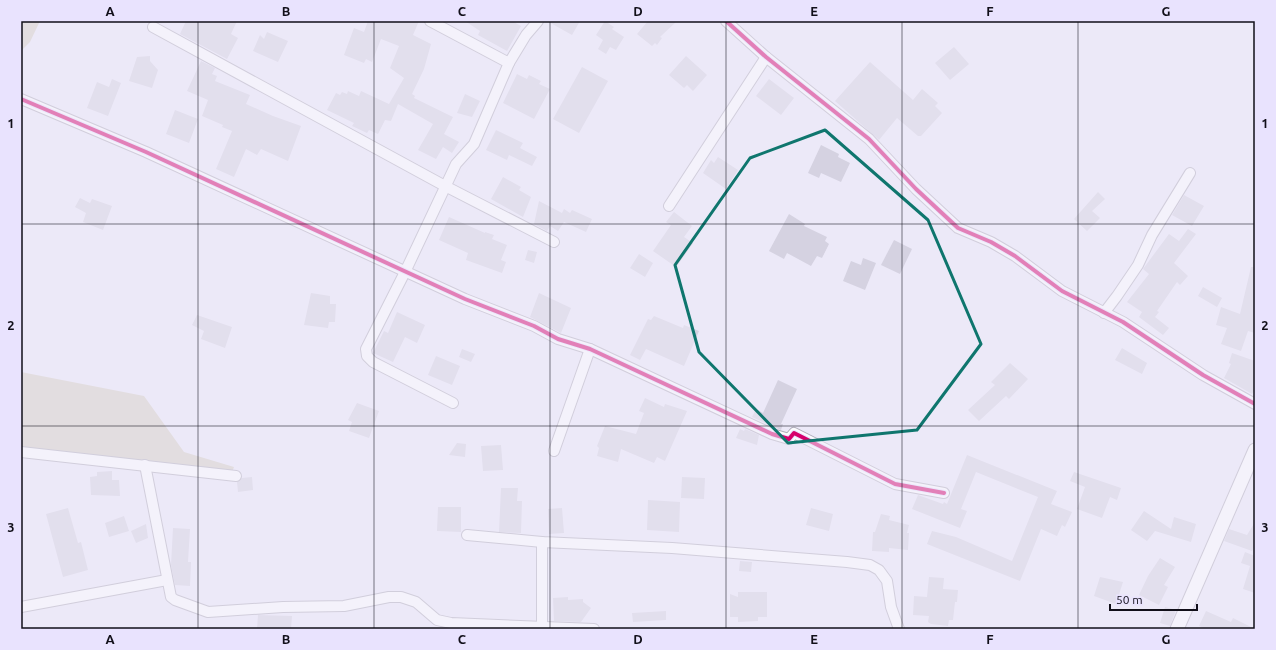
<svg xmlns="http://www.w3.org/2000/svg" width="1276" height="650" font-family="Ubuntu,sans-serif">
  <style>
    .green { fill: #d5cfc4 }
    .building { fill: #d5d2e1 }
    .lines { fill: none; stroke-linecap: round; stroke-linejoin: round }
    .minor-casing { stroke: #b0adba; stroke-width: 12 }
    .tertiary-casing { stroke: #b0adba; stroke-width: 15 }
    .minor { stroke: #fcfcfe; stroke-width: 10 }
    .tertiary { stroke: #fcfcfe; stroke-width: 13 }
    .cycleway-casing { stroke: #e9e3fe; stroke-width: 6 }
    .cycleway { stroke: #d6006c; stroke-width: 4 }
    .marked { fill: none; stroke: #0f766e; stroke-width: 3; stroke-linejoin: round }
    .grid { fill: none; stroke: #110f19; stroke-width: 1; stroke-opacity: 0.55 }
    .neatline { fill: none; stroke: #110f19; stroke-width: 1.5 }
    .grid-label { font-size: 13px; text-anchor: middle; font-weight: bold; fill: #110f19 }
  </style>
  <rect width="100%" height="100%" fill="#ece9f8"/>
  <g class="green">
    <polygon points="21,21 40,21 30,42 21,51"/>
    <polygon points="21,372 144,396 184,452 234,467 231,475 21,452"/>
  </g>
  <g class="building">
    <polygon points="186,21 237,21 231,34 238,38 227,59 180,34"/>
    <polygon points="368,21 419,21 413,35 431,44 424,69 412,94 415,96 414,98 453,117 444,134 459,142 452,153 443,147 436,159 418,150 433,124 398,104 391,121 385,120 378,134 369,130 367,133 352,126 354,123 327,110 336,93 340,95 342,92 347,94 348,91 359,96 361,91 389,104 404,78 390,68 399,46 381,39 372,62 366,59 364,63 344,55 354,28 364,32"/>
    <polygon points="465,21 512,21 521,26 507,51 478,35 480,31"/>
    <polygon points="547,21 580,21 572,35"/>
    <polygon points="605,21 614,27 612,29 624,37 616,50 610,47 606,54 598,49 603,40 596,35"/>
    <polygon points="648,21 677,21 660,37 662,38 657,45 655,43 652,46 637,34"/>
    <polygon points="267,32 288,41 278,62 253,51 260,35 264,39"/>
    <polygon points="954,47 969,64 950,80 935,63"/>
    <polygon points="150,56 150,61 158,70 152,88 129,81 137,57"/>
    <polygon points="686,56 707,75 693,91 687,85 684,88 669,75"/>
    <polygon points="201,61 215,68 212,74 217,76 215,81 250,95 246,104 273,116 301,126 288,161 261,149 257,155 246,149 234,177 216,169 232,131 222,127 223,125 202,116 208,100 187,91"/>
    <polygon points="870,62 913,100 922,89 938,103 935,106 942,113 921,136 918,136 897,118 879,140 835,101"/>
    <polygon points="582,67 608,81 579,133 553,119"/>
    <polygon points="517,74 527,79 529,75 541,81 539,84 550,89 534,119 503,103"/>
    <polygon points="112,79 121,83 108,116 87,108 97,82 109,87"/>
    <polygon points="769,79 794,98 781,115 756,96"/>
    <polygon points="465,94 480,101 472,117 457,113"/>
    <polygon points="175,110 198,119 189,143 166,134"/>
    <polygon points="496,130 523,143 520,148 537,157 532,166 509,155 507,160 486,150"/>
    <polygon points="821,145 839,154 838,157 850,163 841,182 821,173 819,178 808,173"/>
    <polygon points="718,157 738,170 726,189 703,173 711,160 714,163"/>
    <polygon points="503,177 521,187 519,190 531,197 523,217 491,199"/>
    <polygon points="1098,192 1105,199 1092,211 1100,218 1087,231 1074,219"/>
    <polygon points="1184,195 1204,206 1192,226 1172,215"/>
    <polygon points="80,198 90,203 92,199 112,206 103,230 83,222 86,213 75,207"/>
    <polygon points="539,201 562,213 564,209 570,213 572,210 592,219 586,232 564,222 558,231 550,226 547,231 534,224"/>
    <polygon points="674,212 692,226 684,237 693,243 676,267 653,251 671,225 666,222"/>
    <polygon points="789,214 805,224 804,226 827,237 825,241 829,244 822,258 817,256 811,266 787,253 784,259 769,251"/>
    <polygon points="449,217 485,233 485,232 494,235 492,239 507,245 501,260 506,262 502,273 466,260 468,253 439,240"/>
    <polygon points="1188,229 1196,234 1174,263 1188,276 1180,285 1177,282 1157,311 1159,312 1155,317 1169,328 1163,335 1139,317 1142,312 1127,302 1149,274 1143,269 1169,234 1179,241"/>
    <polygon points="894,240 912,249 900,274 881,265"/>
    <polygon points="528,250 537,252 534,263 525,260"/>
    <polygon points="639,254 653,263 645,277 630,268"/>
    <polygon points="863,258 876,263 865,290 843,281 851,261 861,265"/>
    <polygon points="1251,267 1255,267 1255,333 1248,331 1241,351 1221,344 1227,328 1216,325 1221,307 1240,314"/>
    <polygon points="1203,287 1222,298 1217,307 1198,296"/>
    <polygon points="311,293 330,296 330,304 336,304 335,322 329,322 328,328 304,325"/>
    <polygon points="539,293 571,308 561,333 530,317"/>
    <polygon points="397,312 425,325 417,343 405,337 393,362 373,353 384,331 388,333"/>
    <polygon points="197,315 232,327 225,348 201,339 204,331 192,325"/>
    <polygon points="654,316 683,328 684,325 699,331 684,366 646,349 640,360 630,355 648,319 651,320"/>
    <polygon points="1122,348 1147,363 1142,374 1115,360"/>
    <polygon points="462,349 475,354 471,362 459,357"/>
    <polygon points="1232,353 1255,361 1255,389 1252,394 1224,378 1231,364 1229,363"/>
    <polygon points="436,356 460,366 452,385 428,375"/>
    <polygon points="1010,363 1028,379 1009,399 1006,396 979,421 968,410 995,385 991,382"/>
    <polygon points="778,380 797,389 781,424 783,424 781,430 752,417 756,409 763,413"/>
    <polygon points="645,398 664,407 665,404 687,411 665,461 657,457 654,463 621,449 618,462 597,456 599,448 597,446 605,426 636,434 644,413 639,411"/>
    <polygon points="357,403 379,411 369,438 349,431 352,422 348,420"/>
    <polygon points="740,429 744,431 745,429 759,435 757,445 736,438"/>
    <polygon points="457,443 466,444 465,457 449,455"/>
    <polygon points="501,445 503,470 483,471 481,446"/>
    <polygon points="967,455 1057,491 1051,504 1072,512 1065,527 1062,525 1057,536 1041,529 1020,581 927,544 932,531 956,537 1012,561 1038,497 976,472 961,509 967,511 960,528 912,509 918,495 943,504 944,502 947,504"/>
    <polygon points="112,471 112,480 119,480 120,496 91,495 90,477 97,476 97,472"/>
    <polygon points="1074,472 1121,488 1117,500 1110,497 1102,518 1077,509 1085,487 1070,481"/>
    <polygon points="252,477 253,490 238,492 237,482 242,478"/>
    <polygon points="682,477 705,478 704,499 681,498"/>
    <polygon points="501,488 518,488 517,501 522,501 521,533 499,532"/>
    <polygon points="648,500 680,502 679,532 647,530"/>
    <polygon points="438,507 461,507 461,532 437,531"/>
    <polygon points="68,508 78,543 81,542 88,570 63,577 46,514"/>
    <polygon points="562,508 564,533 549,534 548,509"/>
    <polygon points="811,508 833,514 829,531 806,525"/>
    <polygon points="1144,511 1171,529 1174,517 1196,524 1191,542 1155,531 1147,541 1131,530"/>
    <polygon points="881,514 890,516 889,520 909,525 907,533 909,533 908,550 889,548 889,552 872,551 873,532 875,532"/>
    <polygon points="124,516 129,531 109,537 105,523"/>
    <polygon points="1255,522 1255,546 1252,551 1224,541 1229,529 1247,535"/>
    <polygon points="146,524 148,538 136,543 131,531"/>
    <polygon points="173,528 190,529 188,562 191,562 190,586 175,585 171,565"/>
    <polygon points="1245,552 1255,556 1255,593 1243,589 1250,566 1241,563"/>
    <polygon points="1160,558 1175,567 1164,585 1168,587 1159,605 1139,595 1148,576"/>
    <polygon points="740,561 752,562 751,572 739,571"/>
    <polygon points="929,577 944,578 943,589 958,590 957,602 955,602 953,620 949,620 948,626 931,624 928,622 929,616 913,615 914,596 927,597"/>
    <polygon points="1100,577 1123,582 1116,604 1094,596"/>
    <polygon points="738,592 767,592 767,617 758,617 758,621 738,622 738,617 730,617 730,594 738,597"/>
    <polygon points="568,597 568,600 583,599 583,602 591,608 581,622 554,621 553,598"/>
    <polygon points="1165,607 1176,610 1170,626 1160,623"/>
    <polygon points="666,611 666,620 633,622 632,613"/>
    <polygon points="1206,611 1231,622 1233,618 1255,629 1206,629 1199,626"/>
    <polygon points="258,615 292,616 291,629 257,629"/>
  </g>
  <g class="lines">
    <defs>
      <g id="minor">
        <polyline points="430,21 509,63 526,35 538,21"/>
        <polyline points="726,21 766,57 869,139 916,189 958,228 991,242 1015,256 1062,291 1123,322 1203,375 1255,404"/>
        <polyline points="153,27 445,186 554,242"/>
        <polyline points="21,99 146,152 465,299 534,326 558,339 590,349 772,434 789,439 794,433 895,484 944,493"/>
        <polyline points="669,206 766,57"/>
        <polyline points="1104,313 1117,296 1138,265 1152,235 1190,173"/>
        <polyline points="453,403 373,362 367,356 366,349 406,270 456,164 474,144 509,63"/>
        <polyline points="554,451 590,349"/>
        <polyline points="21,452 236,476"/>
        <polyline points="145,465 171,597 175,600 208,612 283,607 344,606 389,597 401,597 416,602 437,620 451,623 594,629"/>
        <polyline points="467,535 542,542 672,548 847,562 870,565 879,570 887,581 891,607 899,629"/>
        <polyline points="542,542 542,626"/>
        <polyline points="21,607 167,580"/>
      </g>
      <polyline id="tertiary" points="1177,629 1255,450"/>
    </defs>
    <use href="#minor" class="minor-casing"/>
    <use href="#tertiary" class="tertiary-casing"/>
    <use href="#minor" class="minor"/>
    <use href="#tertiary" class="tertiary"/>
    <defs>
      <g id="cycleway">
        <polyline points="726,21 766,57 869,139 916,189 958,228 991,242 1015,256 1062,291 1123,322 1203,375 1255,404"/>
        <polyline points="21,99 146,152 465,299 534,326 558,339 590,349 772,434 789,439 794,433 895,484 944,493"/>
      </g>
    </defs>
    <use href="#cycleway" class="cycleway-casing"/>
    <use href="#cycleway" class="cycleway"/>
  </g>
  <path d="M0 0H1276V650H0ZM825,130l103,90 53,124 -64,86 -129,13 -89,-91 -24,-87 75,-107z" fill="#ece9f8" fill-opacity=".55" fill-rule="evenodd"/>
  <path class="marked" d="M825,130l103,90 53,124 -64,86 -129,13 -89,-91 -24,-87 75,-107z"/>
  <path class="grid" d="M198,21v608M374,21v608M550,21v608M726,21v608M902,21v608M1078,21v608M21,224h1234M21,426h1234"/>
  <rect width="1276" height="650" fill="none" stroke="#e9e3fe" stroke-width="44"/>
  <path d="M1110 604v6h87v-6" fill="none" stroke="#110f19" stroke-width="2"/>
  <text x="1116" y="604" font-size="12" fill="#110f19" stroke="#e9e3fe" stroke-width="3" paint-order="stroke">50 m</text>
  <rect x="22" y="22" width="1232" height="606" class="neatline"/>
  <g class="grid-label">
    <text x="110" y="16">A</text>
    <text x="286" y="16">B</text>
    <text x="462" y="16">C</text>
    <text x="638" y="16">D</text>
    <text x="814" y="16">E</text>
    <text x="990" y="16">F</text>
    <text x="1166" y="16">G</text>
    <text x="11" y="128">1</text>
    <text x="1265" y="128">1</text>
    <text x="11" y="330">2</text>
    <text x="1265" y="330">2</text>
    <text x="11" y="532">3</text>
    <text x="1265" y="532">3</text>
    <text x="110" y="644">A</text>
    <text x="286" y="644">B</text>
    <text x="462" y="644">C</text>
    <text x="638" y="644">D</text>
    <text x="814" y="644">E</text>
    <text x="990" y="644">F</text>
    <text x="1166" y="644">G</text>
  </g>
</svg>
